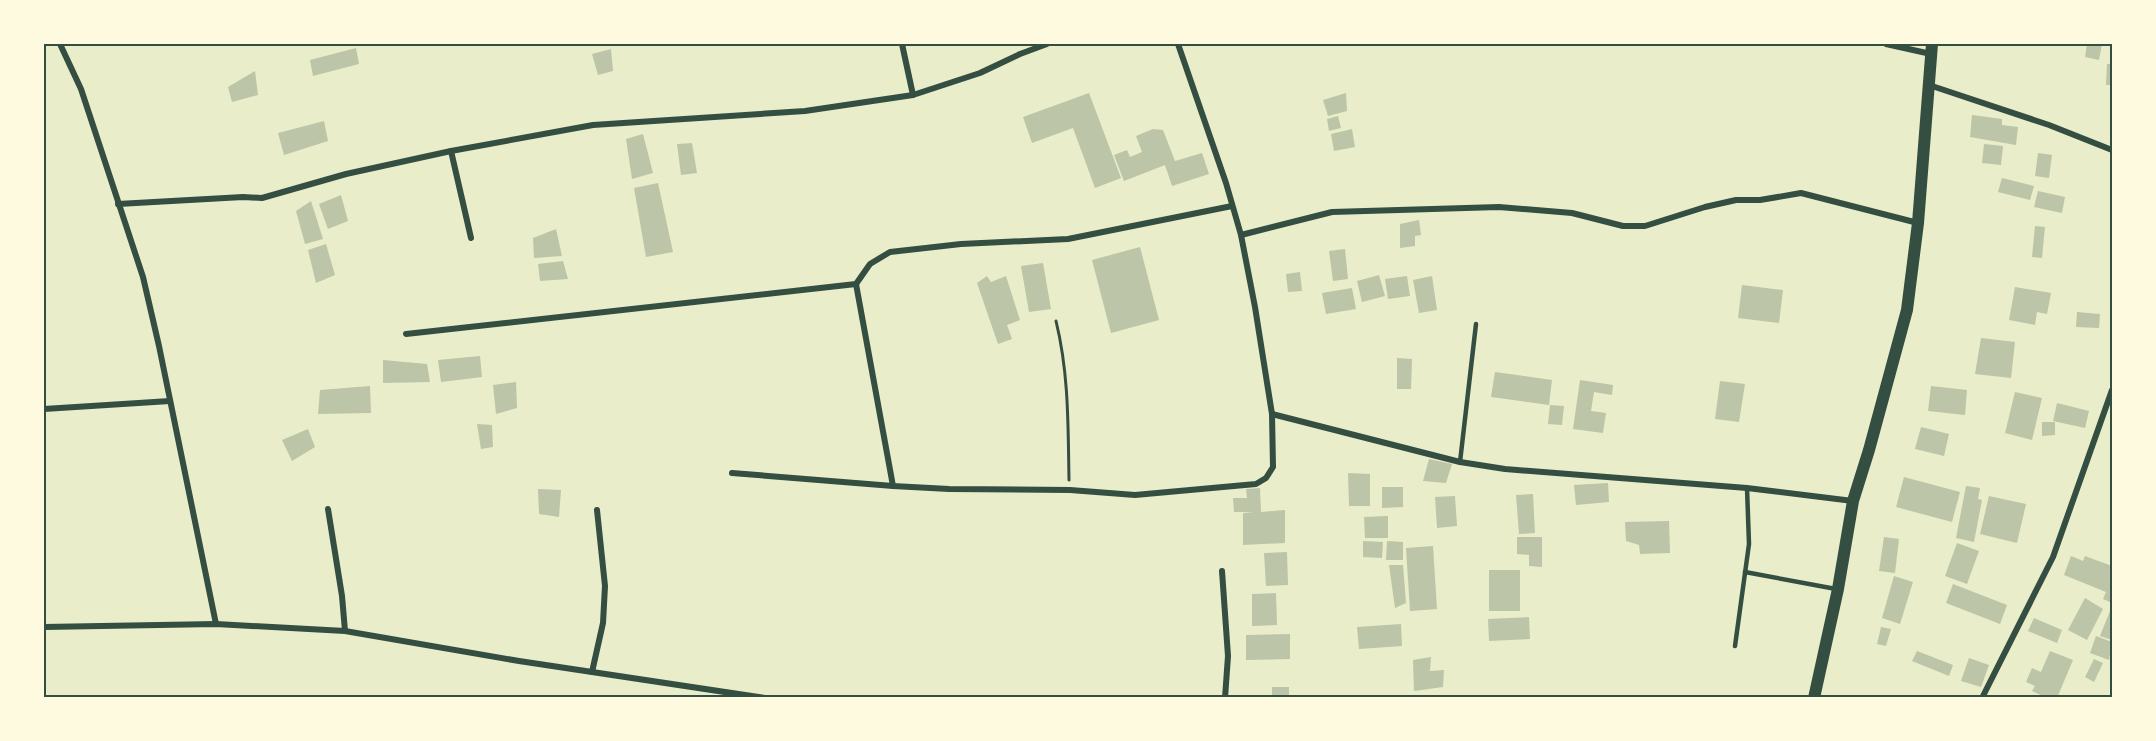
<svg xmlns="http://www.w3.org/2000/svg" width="2156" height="741" font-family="Barlow,sans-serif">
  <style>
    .building { fill: #bcc5a7 }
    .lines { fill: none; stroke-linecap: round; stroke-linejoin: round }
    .path { stroke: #344e41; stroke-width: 3 }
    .service { stroke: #344e41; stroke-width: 4.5 }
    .minor { stroke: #344e41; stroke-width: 6 }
    .secondary { stroke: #344e41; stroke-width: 12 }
    .neatline { fill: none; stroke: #344e41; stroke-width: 2 }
  </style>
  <rect width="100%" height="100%" fill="#e9edc9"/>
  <g class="building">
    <polygon points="2087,44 2102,44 2099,60 2085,57"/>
    <polygon points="356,48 359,64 313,76 310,60"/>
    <polygon points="611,49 613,71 598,75 592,54"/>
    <polygon points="2107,64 2112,64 2112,85 2106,85"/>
    <polygon points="255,71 258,95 232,102 228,87"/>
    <polygon points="1089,93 1121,178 1095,188 1073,128 1032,143 1023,117"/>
    <polygon points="1346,93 1347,111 1328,116 1323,100"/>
    <polygon points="1972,115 2002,119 2002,125 2018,127 2016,145 1970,137"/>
    <polygon points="1338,116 1341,128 1329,131 1327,119"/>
    <polygon points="324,121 328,141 284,155 278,133"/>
    <polygon points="1153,129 1163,130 1175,161 1202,153 1209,174 1172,186 1165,165 1124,181 1114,155 1127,150 1130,157 1142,152 1136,136"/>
    <polygon points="1352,129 1355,147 1334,151 1331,134"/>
    <polygon points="643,134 653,173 632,179 626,139"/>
    <polygon points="692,143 697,173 681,175 677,144"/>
    <polygon points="1984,144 2003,146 2001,165 1982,163"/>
    <polygon points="2038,153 2052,155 2049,178 2035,176"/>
    <polygon points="2002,178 2034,186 2030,200 1998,192"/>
    <polygon points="658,183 673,252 646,257 634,188"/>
    <polygon points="2038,191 2065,197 2062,213 2034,207"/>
    <polygon points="341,195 348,221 328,229 319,204"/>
    <polygon points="311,201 323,239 305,244 296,211"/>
    <polygon points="1419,220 1421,235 1415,236 1415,246 1400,248 1400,224"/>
    <polygon points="2035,226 2045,227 2042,258 2032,257"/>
    <polygon points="556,229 562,256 534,258 533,238"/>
    <polygon points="326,244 335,275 316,283 308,250"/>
    <polygon points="1140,247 1159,320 1111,333 1092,260"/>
    <polygon points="1345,249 1348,279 1333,281 1329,251"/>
    <polygon points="563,261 568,279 540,281 538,264"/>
    <polygon points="1043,263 1051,309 1029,312 1021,266"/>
    <polygon points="1300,272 1302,291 1288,292 1286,274"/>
    <polygon points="1379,275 1385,296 1362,302 1357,281"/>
    <polygon points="987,276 991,282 1006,276 1020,320 1007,325 1012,339 998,344 977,283"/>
    <polygon points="1407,276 1410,296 1388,299 1385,279"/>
    <polygon points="1432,276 1437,310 1419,313 1413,280"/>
    <polygon points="1742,285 1783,290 1779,323 1738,318"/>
    <polygon points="2015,287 2051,293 2047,314 2037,312 2035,325 2009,320"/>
    <polygon points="1352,288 1356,309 1326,314 1322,293"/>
    <polygon points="2077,312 2100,314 2099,328 2076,327"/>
    <polygon points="1981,338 2015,342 2011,378 1975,374"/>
    <polygon points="480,356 482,377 441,382 438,360"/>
    <polygon points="1397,358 1412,359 1411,389 1397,389"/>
    <polygon points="383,360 427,364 430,382 383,383"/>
    <polygon points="1495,372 1552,380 1549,405 1491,397"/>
    <polygon points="1580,380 1613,385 1612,395 1594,392 1591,411 1606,413 1603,433 1573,429"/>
    <polygon points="1720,381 1745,384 1739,422 1715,419"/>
    <polygon points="516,382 517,408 496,414 493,385"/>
    <polygon points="370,386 371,413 318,414 320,390"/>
    <polygon points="1931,386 1967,390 1965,415 1928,411"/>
    <polygon points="2015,392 2042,398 2032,440 2005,433"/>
    <polygon points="2057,403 2089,411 2085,428 2053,421"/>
    <polygon points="1550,405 1564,406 1562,425 1548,424"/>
    <polygon points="2042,422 2055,422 2055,435 2042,436"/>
    <polygon points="477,424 492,425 493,447 481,449"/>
    <polygon points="1921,427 1949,434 1944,456 1915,449"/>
    <polygon points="308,429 315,447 292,461 282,440"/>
    <polygon points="1429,459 1452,464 1446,483 1423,481"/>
    <polygon points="1348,473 1370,474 1370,506 1349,506"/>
    <polygon points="1904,477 1960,492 1952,522 1896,507"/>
    <polygon points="1608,483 1609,502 1576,505 1574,485"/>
    <polygon points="1966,486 1980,488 1978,499 1982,500 1974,542 1956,538"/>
    <polygon points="1382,487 1403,487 1403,507 1382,508"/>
    <polygon points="1260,488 1261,512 1285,510 1285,543 1243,545 1243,513 1254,512 1234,512 1233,498 1247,498 1246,489"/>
    <polygon points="538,489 561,490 559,517 539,514"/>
    <polygon points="1533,494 1535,533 1519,534 1516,495"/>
    <polygon points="1455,496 1457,526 1437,528 1435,497"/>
    <polygon points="1989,496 2026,504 2017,543 1980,534"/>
    <polygon points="1388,516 1388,538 1365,538 1364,517"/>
    <polygon points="1669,521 1670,553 1640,554 1639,545 1626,541 1625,522"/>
    <polygon points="1517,537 1542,537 1542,567 1529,566 1529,555 1517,554"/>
    <polygon points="1884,537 1899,539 1895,573 1879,571"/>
    <polygon points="1363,541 1383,542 1382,558 1363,557"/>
    <polygon points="1387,541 1403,542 1403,560 1386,560"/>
    <polygon points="1957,543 1979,551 1967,584 1945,576"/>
    <polygon points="1433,546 1437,609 1410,611 1406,548"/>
    <polygon points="1287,552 1288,585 1266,586 1264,553"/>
    <polygon points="2071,556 2083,561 2085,556 2112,566 2112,603 2103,599 2106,592 2064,575"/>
    <polygon points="1389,565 1403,565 1406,603 1395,608"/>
    <rect x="1489" y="570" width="31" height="41"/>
    <polygon points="1894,576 1913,582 1900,624 1882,618"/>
    <polygon points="1953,584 2007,605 2000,624 1946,603"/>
    <polygon points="1276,593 1277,625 1252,626 1252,594"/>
    <polygon points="2085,598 2103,609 2087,640 2068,630"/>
    <polygon points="2110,611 2112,613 2112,640 2100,636"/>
    <polygon points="1529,617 1530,639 1489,641 1488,619"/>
    <polygon points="2034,618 2062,630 2057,643 2028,631"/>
    <polygon points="1401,624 1402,646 1359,649 1357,627"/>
    <polygon points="1881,627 1891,629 1886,646 1877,644"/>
    <polygon points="1290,634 1290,659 1246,660 1246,635"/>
    <polygon points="2096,636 2112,642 2109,660 2090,653"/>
    <polygon points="1917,651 1953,665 1949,676 1912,661"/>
    <polygon points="2050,651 2073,660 2057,698 2047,698 2032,691 2035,686 2026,682 2032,668 2041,672"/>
    <polygon points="1431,657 1430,671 1444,670 1443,687 1414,691 1413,660"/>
    <polygon points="1969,658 1989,665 1981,687 1961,681"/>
    <polygon points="2094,659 2103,663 2094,682 2085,677"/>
    <rect x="1272" y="687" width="17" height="11"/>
  </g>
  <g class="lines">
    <path class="path" d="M1056,321c13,53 12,105 13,159"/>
    <g class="service">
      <polyline points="1460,462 1476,324"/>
      <polyline points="1745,572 1836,589"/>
      <polyline points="1735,646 1749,544 1747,488"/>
    </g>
    <g class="minor">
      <polyline points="60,44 81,89 143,277 159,346 216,624"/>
      <polyline points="902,44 913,95"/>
      <polyline points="1886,44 1931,54"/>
      <polyline points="1929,85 2049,125 2112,150"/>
      <polyline points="451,151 471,238"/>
      <polyline points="118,204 243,197 262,198 346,174 451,151 593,125 805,111 913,95 980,73 1020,54 1047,44"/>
      <polyline points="1241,235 1332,212 1499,207 1572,213 1623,226 1645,226 1705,207 1736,200 1760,200 1801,193 1918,223"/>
      <polyline points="856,284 893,486"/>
      <polyline points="406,334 856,284 870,264 890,252 961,244 1068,239 1232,206"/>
      <polyline points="44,409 170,401"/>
      <polyline points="1272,414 1460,462 1505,469 1747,488 1853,501"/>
      <polyline points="732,473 893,486 949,489 1070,490 1135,495 1256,484 1266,478 1273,467 1272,414 1255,307 1241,235 1226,183 1178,44"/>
      <polyline points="328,509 342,596 345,631"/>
      <polyline points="1222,571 1228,656 1225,698"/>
      <polyline points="44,627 216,624 345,631 519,661 765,698"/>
      <polyline points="592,672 603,623 605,586 597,510"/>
      <polyline points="1982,698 2053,557 2112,390"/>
    </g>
    <polyline class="secondary" points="1814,698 1838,589 1853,501 1869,450 1907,310 1918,223 1932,44"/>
  </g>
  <rect width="2156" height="741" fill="none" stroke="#fefae0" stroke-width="90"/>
  <rect x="45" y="45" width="2066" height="651" class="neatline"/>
</svg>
